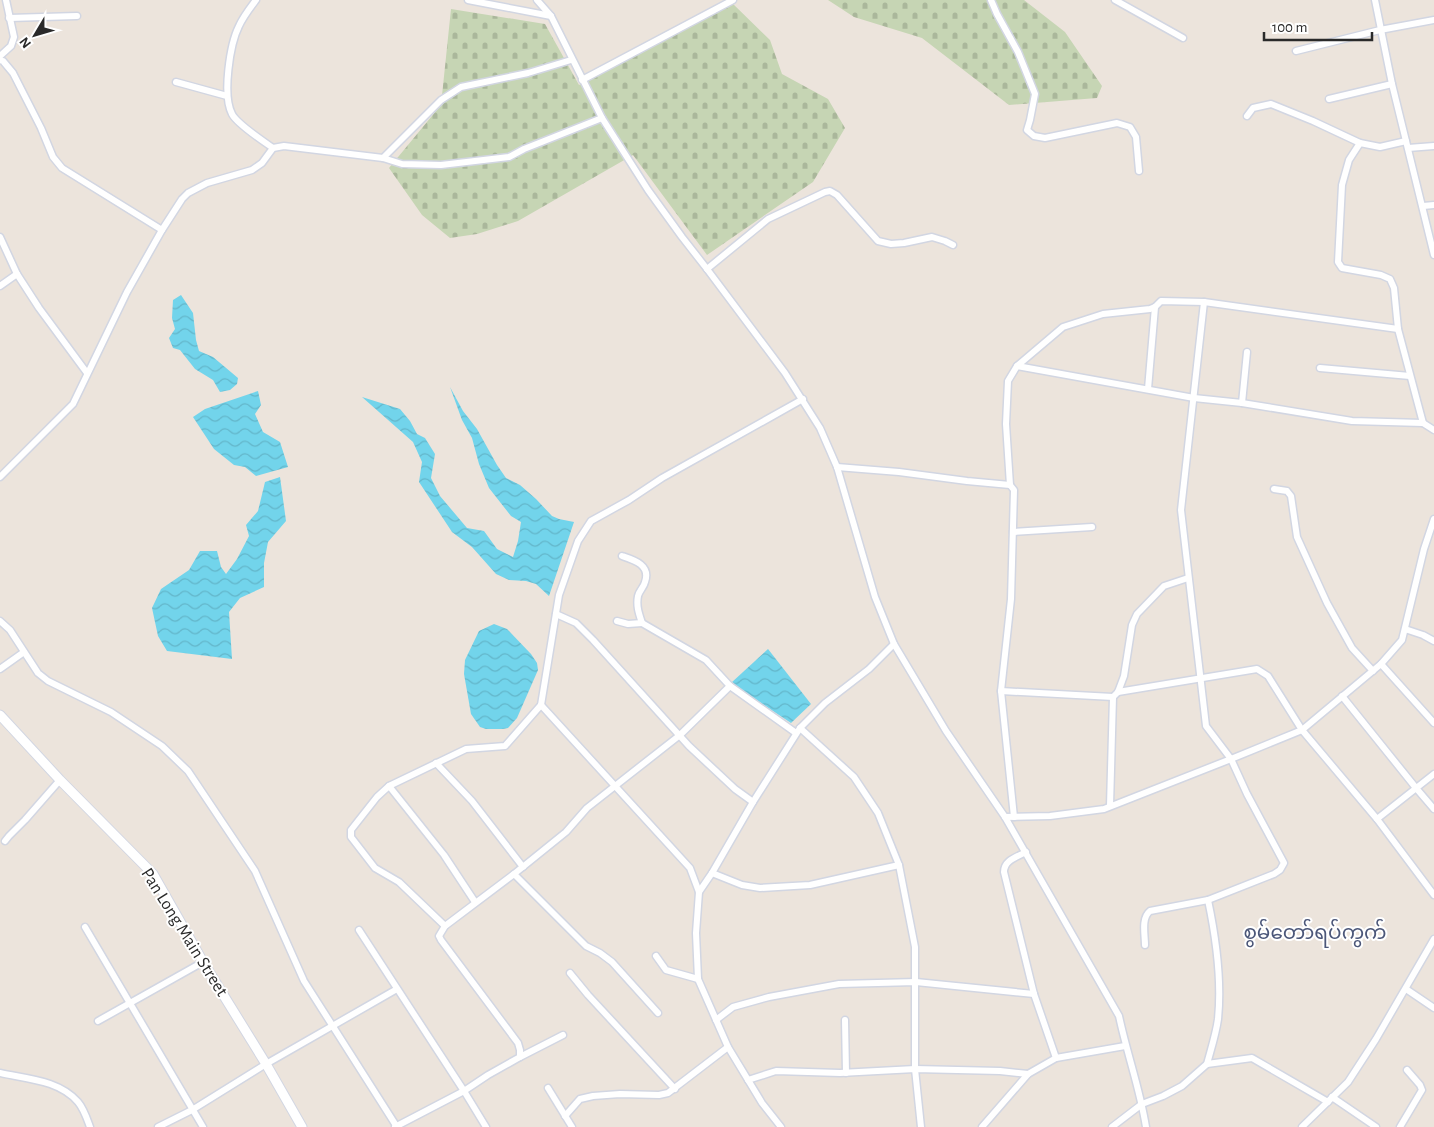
<svg xmlns="http://www.w3.org/2000/svg" width="1434" height="1127" font-family="'Alegreya Sans','Noto Sans Myanmar',sans-serif">
  <style>
    .cemetery { fill: url(#cemetery-stones) }
    .water { fill: url(#water-waves) }
    .lines { fill: none; stroke-linecap: round; stroke-linejoin: round }
    .street-casing { stroke: #d2d6e2; stroke-width: 9 }
    .secondary-casing { stroke: #d2d6e2; stroke-width: 11 }
    .street { stroke: #fff; stroke-width: 6 }
    .secondary { stroke: #fff; stroke-width: 9 }
    .labels { text-anchor: middle; stroke-width: 4; stroke-linejoin: round; paint-order: stroke }
    .street-label { font-size: 18px; fill: #2a2a2a; stroke: #fff }
    .quarter-label { font-size: 20px; fill: #4c5779; stroke: #fff }
  </style>
  <defs>
    <pattern id="cemetery-stones" width="16" height="16" patternUnits="userSpaceOnUse" patternTransform="scale(1.25)"><rect width="16" height="16" fill="#c6d5b4"/><path d="M2 7V4a2 2 0 0 1 4 0v3zM10 15v-3a2 2 0 0 1 4 0v3z" fill="#aab79b"/></pattern>
    <pattern id="water-waves" width="16" height="10" patternUnits="userSpaceOnUse" patternTransform="scale(1.25)"><rect width="16" height="10" fill="#72d4eb"/><path d="M0 5q4-4 8 0t8 0" fill="none" stroke="#63b6ca"/></pattern>
  </defs>
  <rect width="100%" height="100%" fill="#ece4dc"/>
  <g class="cemetery">
    <polygon points="828,0 1024,0 1065,32 1102,86 1097,98 1009,105 922,38 854,17"/>
    <polygon points="730,1 770,40 782,74 828,99 845,128 813,182 707,255 633,155 518,221 477,234 450,238 422,215 389,168 441,105 451,9 545,24 579,85"/>
  </g>
  <g class="water">
    <polygon points="181,295 193,313 196,340 199,351 213,357 238,378 237,384 230,390 220,392 213,380 195,369 180,350 173,348 169,338 175,329 172,318 173,300"/>
    <polygon points="450,387 463,411 477,429 497,465 506,478 520,485 536,499 552,516 559,519 574,522 549,596 536,584 526,581 509,580 496,574 472,547 452,532 419,482 422,462 413,442 362,397 400,409 410,421 417,434 425,438 435,454 431,478 440,496 467,528 484,531 497,549 513,557 518,541 521,522 511,516 489,488 479,464 472,438 462,420"/>
    <polygon points="258,391 261,405 255,414 263,432 280,442 288,467 256,476 245,467 234,465 214,449 193,417 205,409"/>
    <polygon points="280,477 286,521 268,542 264,563 264,587 240,598 229,612 232,659 167,651 158,636 152,608 161,589 189,570 200,551 217,551 221,567 226,574 237,559 249,536 246,525 258,511 265,482"/>
    <polygon points="494,624 507,629 531,654 537,663 538,670 517,718 508,728 503,729 486,729 480,727 471,714 464,674 465,660 479,631"/>
    <polygon points="768,649 811,704 791,723 731,683"/>
  </g>
  <g class="lines">
    <defs>
      <g id="street">
        <path d="M256,0c-6,8 -13,17 -17,26 -9,18 -17,69 -7,88 5,10 31,27 41,34"/>
        <polyline points="468,0 551,16"/>
        <path d="M537,0l14,16 51,102 46,72 34,47 25,32 78,104 35,55 17,39 38,130 19,47 52,87 59,86 114,199c8,38 21,73 27,111"/>
        <polyline points="991,0 997,14 1018,52 1035,94 1030,120 1027,130 1034,136 1045,138 1117,123 1130,127 1136,137 1139,171"/>
        <polyline points="1115,0 1183,38"/>
        <polyline points="1375,0 1392,84 1434,255"/>
        <polyline points="9,18 77,16"/>
        <polyline points="1296,51 1380,30 1434,20"/>
        <polyline points="0,56 11,46 14,37 6,0"/>
        <polyline points="0,60 3,61 13,73 41,128 53,157 62,168 162,230"/>
        <polyline points="582,80 733,0"/>
        <polyline points="176,82 227,96"/>
        <polyline points="1329,99 1392,84"/>
        <polyline points="1247,116 1253,108 1271,104 1313,121 1360,143 1380,147 1406,141"/>
        <polyline points="1360,143 1349,160 1342,185 1338,262 1342,268 1381,275 1390,279 1394,288 1398,329 1423,423"/>
        <polyline points="1408,148 1434,146"/>
        <polyline points="383,158 441,100 461,87 528,73 571,60"/>
        <polyline points="1423,206 1434,205"/>
        <polyline points="0,237 17,274 39,308 87,373"/>
        <polyline points="707,269 768,219 825,192 830,191 837,195 878,241 891,244 904,243 932,237 945,241 953,245"/>
        <polyline points="0,286 17,274"/>
        <polyline points="1017,366 1194,398 1242,403 1352,421 1423,423 1434,430"/>
        <polyline points="1320,368 1410,376"/>
        <polyline points="1148,389 1155,307"/>
        <polyline points="1242,403 1247,352"/>
        <polyline points="837,467 899,472 967,481 1010,485 1014,490 1011,599 1001,691 1014,817"/>
        <polyline points="0,477 73,404 127,292 162,230 182,199 188,193 207,183 252,170 262,163 273,148 284,146 383,158 402,164 441,165 509,157 524,149 602,118"/>
        <polyline points="1010,485 1006,424 1008,381 1017,366 1063,327 1103,314 1150,309 1155,307 1161,301 1204,302 1398,329"/>
        <polyline points="1274,489 1287,491 1291,496 1297,537 1327,603 1352,648 1373,671"/>
        <polyline points="1013,532 1092,527"/>
        <path d="M622,556c12,4 29,9 23,26 -1,5 -6,9 -7,14 -2,10 1,18 4,27l64,37 24,26 66,47"/>
        <polyline points="556,614 576,623 593,640 689,746 735,789 753,802"/>
        <polyline points="0,621 10,630 38,673 48,681 111,712 162,746 188,771 255,871 304,981 397,1127"/>
        <polyline points="617,621 628,624 642,623"/>
        <polyline points="1405,629 1423,635 1434,641"/>
        <polyline points="1381,664 1434,723"/>
        <polyline points="0,669 24,652"/>
        <polyline points="1001,691 1113,697"/>
        <polyline points="1118,692 1257,669 1268,676 1302,730 1377,819 1434,895"/>
        <polyline points="1342,696 1416,788 1434,809"/>
        <polyline points="541,705 690,868 699,892 696,933 698,979 728,1047 762,1103 781,1127"/>
        <polyline points="800,728 854,777 878,813 899,865 915,947 915,1069 921,1127"/>
        <polyline points="436,763 472,801 523,867"/>
        <polyline points="389,786 444,855 475,902"/>
        <polyline points="1110,806 1113,697 1118,692 1124,676 1132,625 1137,614 1164,586 1188,578"/>
        <polyline points="1005,817 1050,816 1104,809 1231,759 1302,730 1381,664 1402,640 1424,549 1434,519"/>
        <polyline points="1377,819 1434,774"/>
        <polyline points="5,841 9,836 25,820 60,780"/>
        <path d="M1026,852c-9,5 -22,8 -22,20l30,122 22,64"/>
        <polyline points="712,873 742,885 760,888 810,885 899,865"/>
        <polyline points="514,874 586,946 600,953 612,962 658,1013"/>
        <polyline points="699,892 712,873 753,802 800,728 825,703 869,669 894,644"/>
        <polyline points="445,926 399,882 375,868 351,837 351,830 377,797 389,786 466,749 505,746 541,705 559,595 578,541 591,521 629,500 662,478 803,399"/>
        <polyline points="85,927 203,1127"/>
        <polyline points="359,930 464,1091 486,1127"/>
        <path d="M1145,945c0,-10 -4,-27 5,-34l58,-11 66,-26 6,-4 4,-7 -37,-69 -16,-35 -25,-33 -25,-216 23,-208"/>
        <polyline points="656,956 666,970 698,979"/>
        <polyline points="570,973 588,995 675,1089"/>
        <polyline points="1406,989 1434,1008"/>
        <polyline points="716,1020 733,1007 769,997 839,984 916,982 1034,994"/>
        <polyline points="845,1020 846,1073"/>
        <polyline points="98,1021 203,962"/>
        <polyline points="520,1057 563,1035"/>
        <path d="M1207,1064c4,-15 9,-30 11,-45 4,-39 -2,-81 -10,-119"/>
        <path d="M0,1073c27,6 59,7 78,29 6,7 9,17 12,25"/>
        <polyline points="748,1080 776,1071 840,1073 915,1069 1000,1071 1028,1074"/>
        <polyline points="548,1088 572,1127"/>
        <polyline points="1332,1097 1376,1127"/>
        <polyline points="565,1116 580,1099 593,1096 620,1094 659,1095 668,1093 728,1047"/>
        <polyline points="158,1127 192,1110 266,1064 397,989"/>
        <polyline points="395,1127 464,1091 488,1075 520,1057 520,1050 518,1043 441,940 439,936 445,926 514,874 566,832 587,808 680,735 730,686"/>
        <polyline points="982,1127 1028,1074 1056,1058 1125,1046"/>
        <polyline points="1112,1127 1142,1104 1163,1096 1182,1086 1207,1064 1252,1058 1328,1102"/>
        <polyline points="1302,1127 1348,1082 1376,1039 1434,939"/>
        <polyline points="1400,1127 1422,1090 1420,1085 1407,1070"/>
      </g>
      <polyline id="secondary" points="0,715 60,780 153,874 203,962 266,1064 302,1127"/>
    </defs>
    <use href="#street" class="street-casing"/>
    <use href="#secondary" class="secondary-casing"/>
    <use href="#street" class="street"/>
    <use href="#secondary" class="secondary"/>
  </g>
  <g class="labels">
    <g class="street-label">
      <text transform="translate(185 932) rotate(58)" y="6">Pan Long Main Street</text>
    </g>
    <g class="quarter-label">
      <text x="1315" y="939">စွမ်တော်ရပ်ကွက်</text>
    </g>
  </g>
  <g transform="translate(35 35) rotate(232)" stroke="#ffffff" stroke-width="4" paint-order="stroke">
  <path d="M0-4L9 19L0 12L-9 19Z" fill="#2a2a2a"/>
  <text y="-8" font-size="14" font-weight="bold" text-anchor="middle" fill="#2a2a2a">N</text>
  </g>
  <path d="M1264 32v8h108v-8" fill="none" stroke="#2a2a2a" stroke-width="2.5"/>
  <text x="1272" y="32" font-size="15" fill="#2a2a2a" stroke="#ffffff" stroke-width="4" paint-order="stroke">100 m</text>
</svg>
